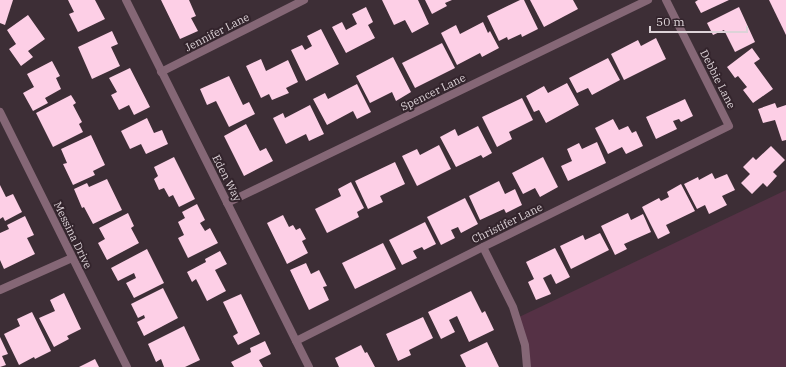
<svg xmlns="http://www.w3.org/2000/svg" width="786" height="367" font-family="'IBM Plex Serif',serif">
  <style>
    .green { fill: #553145 }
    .building { fill: #fdcfe6 }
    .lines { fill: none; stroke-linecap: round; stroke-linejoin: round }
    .minor { stroke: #856776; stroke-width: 8 }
    .labels { text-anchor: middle; stroke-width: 4; stroke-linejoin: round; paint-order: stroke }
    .street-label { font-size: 11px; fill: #ddd3d8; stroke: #33242c }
  </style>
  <rect width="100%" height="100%" fill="#3d2e36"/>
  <polygon class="green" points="786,190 786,367 527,367 517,318"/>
  <g class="building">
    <polygon points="0,0 13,0 5,25 0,23"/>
    <polygon points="68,0 95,0 105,19 78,32 69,14 74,12"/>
    <polygon points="161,0 189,0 196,16 191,18 198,31 180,39"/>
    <polygon points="382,0 418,0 429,24 412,33 405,20 394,25"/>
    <polygon points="425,0 452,0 445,3 447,6 432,14"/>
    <polygon points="520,0 524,0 538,29 522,37 521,34 508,40 507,37 499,41 487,16"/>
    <polygon points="530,0 573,0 578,9 544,27"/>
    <polygon points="698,0 729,0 701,13 695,2"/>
    <polygon points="769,0 786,0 786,35"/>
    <polygon points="366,7 373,22 368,25 375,38 346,53 332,27 342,22 346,30 357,24 352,14"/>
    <polygon points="739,7 755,42 735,52 724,30 713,35 707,23"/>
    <polygon points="28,15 45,39 28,51 33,57 21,66 9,49 16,44 7,30"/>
    <polygon points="483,22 488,33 490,31 499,48 482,57 480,53 457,65 441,33 456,25 460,34"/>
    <polygon points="321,29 339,64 306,81 291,50 302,45 305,50 312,46 307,36"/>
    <polygon points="112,31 118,44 111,47 120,66 92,79 78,47"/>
    <polygon points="656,38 666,59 624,80 611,54 638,40 641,46"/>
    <polygon points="442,43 455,68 415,88 402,63"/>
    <polygon points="752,48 760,59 754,63 773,89 753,103 743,90 747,87 738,76 735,78 727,67"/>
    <polygon points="393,57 411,92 396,101 392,92 370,103 356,76"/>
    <polygon points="608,58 620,80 592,95 588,88 577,93 569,78"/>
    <polygon points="261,59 266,71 288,60 298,82 286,88 289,93 272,100 269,94 261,98 246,66"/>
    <polygon points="52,61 60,76 56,78 61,89 45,98 48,103 33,111 23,93 34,87 27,74"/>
    <polygon points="130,68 150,107 134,115 129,105 119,110 111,95 117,92 109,78"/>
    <polygon points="229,76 243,105 249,102 255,114 229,127 216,101 207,105 200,89"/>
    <polygon points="567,83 579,105 546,123 539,110 534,112 526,96 544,86 548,93"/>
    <polygon points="357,84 371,112 357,119 353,111 327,125 313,99 325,93 328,99"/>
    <polygon points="71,95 76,103 73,105 82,122 79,124 83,132 53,147 36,113"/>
    <polygon points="522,98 533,120 509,132 512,139 497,147 482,117"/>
    <polygon points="685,99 693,116 681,122 679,119 673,121 677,129 656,139 646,117"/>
    <polygon points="775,103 777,108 786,105 786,140 782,141 775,120 763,123 758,109"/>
    <polygon points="310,105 324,134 309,141 306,134 286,144 273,118 283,113 285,118"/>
    <polygon points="147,118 154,133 162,130 168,144 146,154 141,144 130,149 121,131"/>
    <polygon points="613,119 619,130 628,126 632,133 636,131 643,146 626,154 622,147 608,154 595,128"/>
    <polygon points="246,124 260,151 266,148 273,161 244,176 224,136"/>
    <polygon points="478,126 492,153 483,158 481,155 456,167 440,137 455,129 458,136"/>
    <polygon points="91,135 105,165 93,171 95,175 73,185 63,164 67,163 61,149"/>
    <polygon points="597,142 606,163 568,181 561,166 572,161 567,149 579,143 582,149"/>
    <polygon points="439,145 451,169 417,186 402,156 417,149 420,155"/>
    <polygon points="771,146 785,160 773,172 777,176 767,187 763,183 752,194 741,183 750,174 743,167 753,157 756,160"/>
    <polygon points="174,157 195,199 179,207 173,195 169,197 164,188 159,190 154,179 158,176 154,167"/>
    <polygon points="543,157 558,187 540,197 535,188 523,194 512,173"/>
    <polygon points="395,162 405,184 380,196 383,202 368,209 355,181"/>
    <polygon points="712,173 715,179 727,174 735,190 722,196 727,205 709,214 705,205 697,209 684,184 698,177 699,180"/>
    <polygon points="107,179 122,210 93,224 84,207 82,208 74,189 87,183 89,187"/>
    <polygon points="499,181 505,194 515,189 522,205 506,213 504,209 480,220 469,196"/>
    <polygon points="351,182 364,208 357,212 359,217 327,233 315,209 341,196 338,189"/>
    <polygon points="681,184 695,211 666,225 670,233 658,239 642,207 659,198 661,201 669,197 667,192"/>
    <polygon points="0,185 6,197 13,194 22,212 5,221 3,217 0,219"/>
    <polygon points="465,198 478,224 461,233 458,227 451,230 455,238 441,245 427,217"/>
    <polygon points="197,204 205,220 200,223 205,231 210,228 218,243 188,258 178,238 184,235 178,222 185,218 182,212"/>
    <polygon points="128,213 134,226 131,228 139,243 107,260 98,243 105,239 99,228"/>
    <polygon points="628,213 631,220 643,214 651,232 624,244 627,249 615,255 601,226"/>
    <polygon points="283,215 289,227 293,225 296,230 300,228 306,239 302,241 308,253 287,264 267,223"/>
    <polygon points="25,216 34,235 27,238 35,254 4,269 0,260 0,233 9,229 7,225"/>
    <polygon points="425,222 436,244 424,250 422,247 413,251 417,258 402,265 389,240"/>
    <polygon points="600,233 609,250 571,269 560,246 583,235 585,240"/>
    <polygon points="383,243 396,269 355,289 342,263"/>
    <polygon points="555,248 570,277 556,284 551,274 543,278 551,294 536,300 528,282 534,279 526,262"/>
    <polygon points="147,249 164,283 134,298 126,283 136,278 134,273 118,281 111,268"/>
    <polygon points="220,251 227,264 215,270 226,291 207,301 196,279 192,282 187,272 206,262 205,259"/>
    <polygon points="306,263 311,274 319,270 327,286 323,287 329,300 309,310 290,270"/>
    <polygon points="163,288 178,318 144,336 137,322 145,318 144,315 138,318 131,304"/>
    <polygon points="471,291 482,313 485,311 494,330 469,342 457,316 449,320 455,332 441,339 428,312"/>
    <polygon points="64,293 81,329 67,336 69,339 54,347 39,318 55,311 50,300"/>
    <polygon points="241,294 260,334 238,345 233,336 238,333 223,302"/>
    <polygon points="32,312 51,351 35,359 34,357 19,365 4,334 20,326 17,319"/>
    <polygon points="423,317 433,338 409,350 411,355 398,361 386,334"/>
    <polygon points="184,326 200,360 185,367 164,367 161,359 156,362 148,344"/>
    <polygon points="0,337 8,354 2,356 6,365 0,367"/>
    <polygon points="265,341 271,354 259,360 263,367 234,367 231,362 251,352 250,348"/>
    <polygon points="487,342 499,367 466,367 460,355"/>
    <polygon points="361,345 365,353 367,352 375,367 339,367 335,358"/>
    <polygon points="95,359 99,367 79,367"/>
  </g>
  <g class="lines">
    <g class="minor">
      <polyline points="126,0 309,367"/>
      <polyline points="161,72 304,0"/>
      <polyline points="0,112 127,367"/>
      <polyline points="227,203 648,0"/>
      <polyline points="483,247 513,307 525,345 527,367"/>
      <polyline points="0,290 72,258"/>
      <polyline points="296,341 483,247 729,126 666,0"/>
    </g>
  </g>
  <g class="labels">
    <g class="street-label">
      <text transform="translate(217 32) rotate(-27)" y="4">Jennifer Lane</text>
      <text transform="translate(718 79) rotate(63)" y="4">Debbie Lane</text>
      <text transform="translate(433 92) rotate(-26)" y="4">Spencer Lane</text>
      <text transform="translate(227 178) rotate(63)" y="4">Eden Way</text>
      <text transform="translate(507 223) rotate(-26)" y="4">Christifer Lane</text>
      <text transform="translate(73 235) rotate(64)" y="4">Messina Drive</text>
    </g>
  </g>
  <path d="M650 26v6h97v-6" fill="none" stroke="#ddd3d8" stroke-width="2"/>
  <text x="656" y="26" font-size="12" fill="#ddd3d8" stroke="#33242c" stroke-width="3" paint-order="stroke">50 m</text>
</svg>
